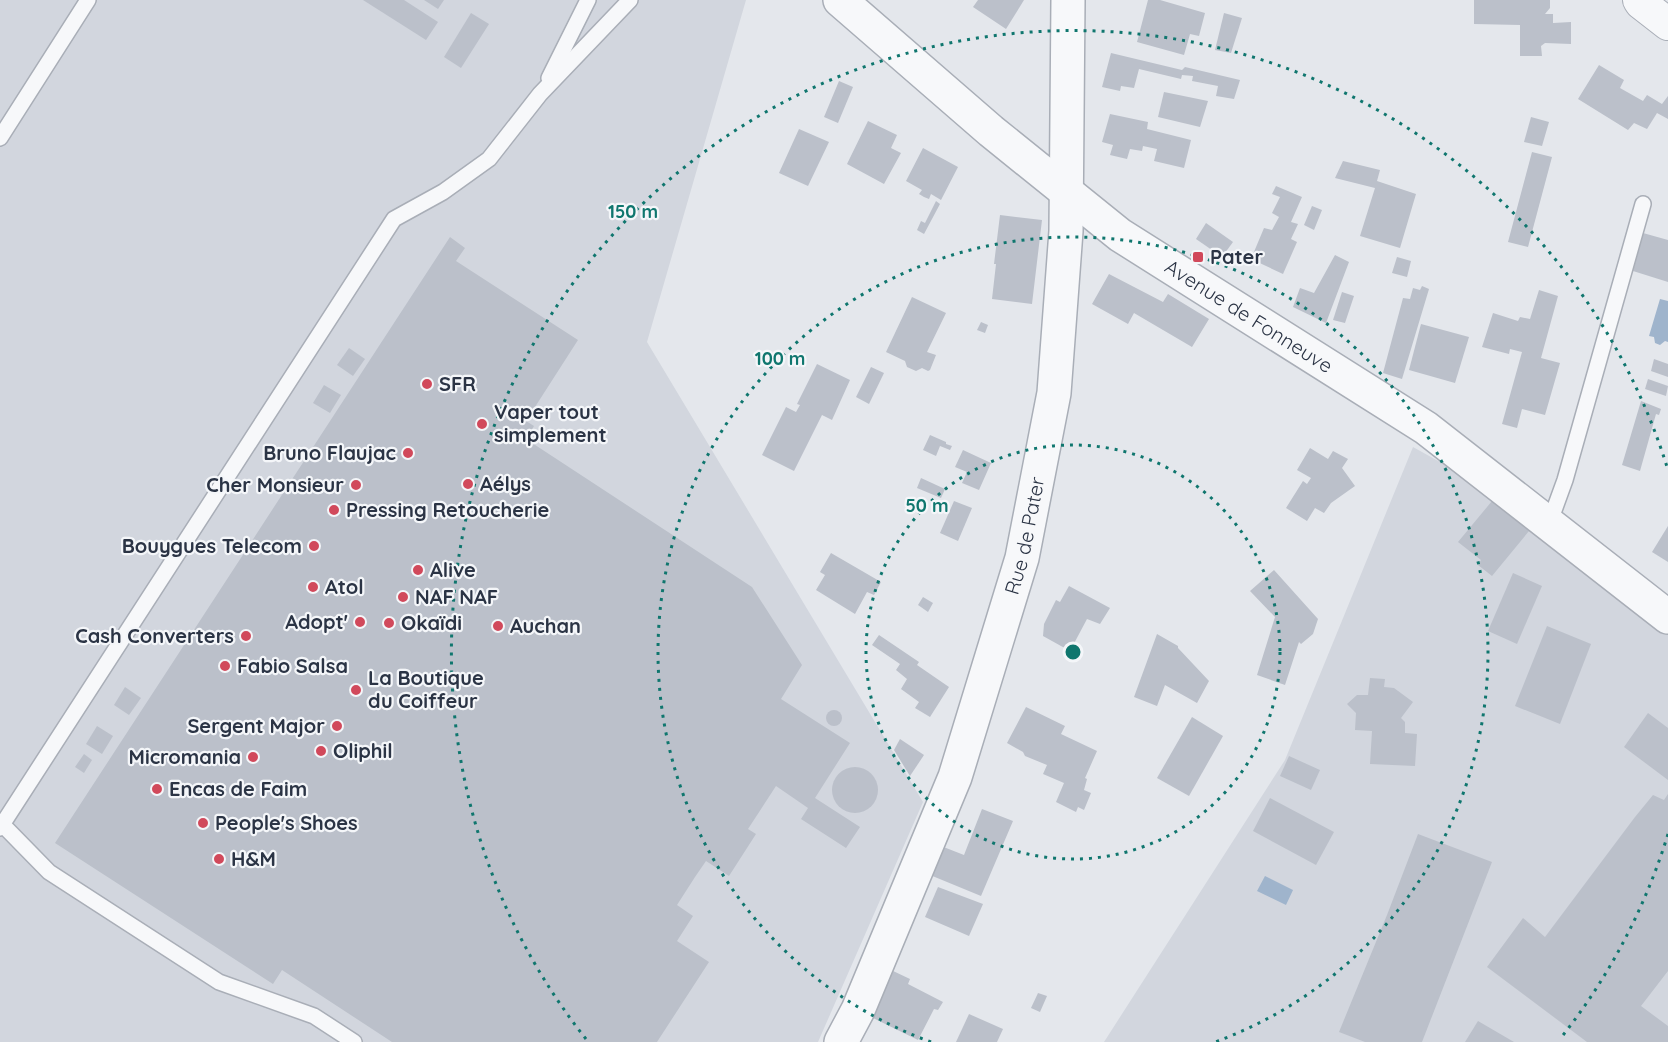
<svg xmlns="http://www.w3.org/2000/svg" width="1668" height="1042" font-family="Quicksand,sans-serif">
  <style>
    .built { fill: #d2d6de }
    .water { fill: #9fb4cc }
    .building { fill: #bbc0ca }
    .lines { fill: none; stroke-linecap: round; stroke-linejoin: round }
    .service-casing { stroke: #a9aeb7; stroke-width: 18 }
    .minor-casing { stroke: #a9aeb7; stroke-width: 34 }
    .tertiary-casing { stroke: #a9aeb7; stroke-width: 36 }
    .service { stroke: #f7f8fa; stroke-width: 15 }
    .minor { stroke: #f7f8fa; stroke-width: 32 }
    .tertiary { stroke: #f7f8fa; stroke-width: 33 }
    .ring { fill: none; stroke: #0f766e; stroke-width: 3; stroke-dasharray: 3 6 }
    .poi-dot { fill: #d1495b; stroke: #f4f6f9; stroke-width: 2 }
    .labels { text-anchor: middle; stroke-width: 4.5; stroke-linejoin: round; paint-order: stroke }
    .poi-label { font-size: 20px; font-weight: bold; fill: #2b3445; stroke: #f4f6f9; text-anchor: start }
    .street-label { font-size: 20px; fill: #2b3445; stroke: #f4f6f9 }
    .centre { fill: #0f766e; stroke: #f4f6f9; stroke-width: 3 }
    .ring-label { font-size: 18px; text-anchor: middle; font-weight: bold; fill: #0f766e; stroke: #f4f6f9; stroke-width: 4.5; stroke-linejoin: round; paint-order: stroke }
  </style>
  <rect width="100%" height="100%" fill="#e4e7ec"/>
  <g class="built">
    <polygon points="0,0 746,0 647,342 923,802 818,1042 0,1042"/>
    <polygon points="1413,447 1485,487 1668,632 1668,1042 1104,1042 1285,760"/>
  </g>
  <g class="water">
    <polygon points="1660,299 1668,301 1668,342 1665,341 1660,345 1655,343 1654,337 1649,336"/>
    <polygon points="1265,876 1293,890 1286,905 1257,891"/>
  </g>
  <g class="building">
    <polygon points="363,0 404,0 438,22 426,40"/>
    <polygon points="424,0 444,0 438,9"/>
    <polygon points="978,0 1024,0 1006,29 973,7"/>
    <polygon points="1148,0 1160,0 1205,13 1199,36 1190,34 1184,55 1137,42"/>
    <polygon points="1474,0 1550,0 1550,8 1545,14 1553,14 1553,23 1571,22 1571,44 1545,43 1541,46 1542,56 1520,56 1520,25 1474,24"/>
    <polygon points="471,13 489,24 461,68 444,57"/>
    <polygon points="1224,13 1242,18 1231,53 1215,50"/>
    <polygon points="1111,53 1182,70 1185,67 1240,80 1234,99 1216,96 1218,86 1192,81 1193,76 1182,75 1181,79 1139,69 1134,88 1121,86 1120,91 1102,87"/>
    <polygon points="1599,65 1624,80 1620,88 1643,101 1647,95 1662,104 1668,96 1668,119 1657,113 1647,129 1634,123 1628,130 1578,99"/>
    <polygon points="839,81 853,87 838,123 824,117"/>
    <polygon points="1164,92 1208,101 1200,127 1158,117"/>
    <polygon points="1110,114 1148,122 1147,129 1191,140 1184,168 1154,161 1157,149 1143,146 1142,151 1130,149 1127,159 1110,155 1113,145 1102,142"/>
    <polygon points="1531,117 1549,122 1542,146 1524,142"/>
    <polygon points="868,121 897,135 891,148 901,153 884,184 847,164"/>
    <polygon points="799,129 829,142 808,186 779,173"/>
    <polygon points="923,148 958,167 941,200 931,194 929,199 924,197 919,194 922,190 906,181"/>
    <polygon points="1532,152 1552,157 1528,247 1508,242"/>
    <polygon points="1343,161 1380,170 1377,181 1416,194 1400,248 1360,236 1375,188 1335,178"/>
    <polygon points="1276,186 1302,197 1291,222 1298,224 1291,239 1297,242 1283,274 1251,259 1264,228 1272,230 1279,217 1272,213 1280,197 1272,194"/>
    <polygon points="936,201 940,204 924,234 917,230 921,221 925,223"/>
    <polygon points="1312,206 1322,210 1314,230 1304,225"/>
    <polygon points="1000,215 1042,220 1032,304 992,299 996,264 994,264"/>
    <polygon points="1206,223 1233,242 1222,257 1196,239"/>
    <polygon points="1643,233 1668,240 1668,282 1633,271"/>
    <polygon points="450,237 465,248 456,261 578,340 526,421 534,426 526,439 752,587 802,665 781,699 850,743 815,798 860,827 846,848 801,819 808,808 776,786 748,829 756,834 729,876 706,861 695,877 677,905 693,916 677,941 709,962 657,1042 392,1042 282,970 273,984 55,843"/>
    <polygon points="1335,255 1349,262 1326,323 1293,307 1300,288 1314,293"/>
    <polygon points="1397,257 1411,261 1407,277 1392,273"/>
    <polygon points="1109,274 1163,302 1168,294 1209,319 1192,347 1134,313 1128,324 1092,304"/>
    <polygon points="1422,286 1429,289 1402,379 1383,373 1403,298 1410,299 1413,288 1420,290"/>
    <polygon points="1539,290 1558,296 1541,358 1560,363 1545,415 1522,409 1517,428 1502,424 1522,352 1510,349 1509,354 1482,347 1493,313 1518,321 1520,317 1530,319"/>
    <polygon points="1342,292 1354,296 1345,323 1333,320"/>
    <polygon points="912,297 946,313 927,352 936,355 930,370 928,371 922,368 916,371 907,367 905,361 886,352"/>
    <polygon points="981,322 988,325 985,333 977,330"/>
    <polygon points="1421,324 1469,337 1455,383 1409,370"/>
    <polygon points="349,348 365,359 353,376 337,365"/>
    <polygon points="1654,359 1668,364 1668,377 1651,371"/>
    <polygon points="817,364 850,380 832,420 822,415 794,471 762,455 786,407 796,412 800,405 797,404"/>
    <polygon points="871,367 884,373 869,404 856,397"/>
    <polygon points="1648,379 1668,386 1666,396 1645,389"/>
    <polygon points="324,385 341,395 330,413 313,403"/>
    <polygon points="1641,401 1661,409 1659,415 1656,414 1640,471 1622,465"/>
    <polygon points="930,435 946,442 946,444 952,446 950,450 940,446 936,456 923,450"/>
    <polygon points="1310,448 1328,459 1333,451 1348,459 1342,468 1355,486 1331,503 1324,513 1315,508 1307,521 1286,508 1303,481 1307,484 1311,478 1297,470"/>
    <polygon points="963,450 991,463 979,490 962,483 967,472 955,467"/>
    <polygon points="921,478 945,489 941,498 917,488"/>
    <polygon points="954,501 972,508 958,541 940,533"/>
    <polygon points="1492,501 1529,531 1492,576 1478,565 1481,560 1458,542"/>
    <polygon points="1668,526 1668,562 1652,552"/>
    <polygon points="831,553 881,582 874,595 867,592 855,614 816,590 825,575 820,572"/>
    <polygon points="1274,570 1318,619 1313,634 1301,644 1299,642 1285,685 1257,675 1275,617 1250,591"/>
    <polygon points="1513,573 1542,586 1517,644 1488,631"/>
    <polygon points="1069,586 1110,608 1100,624 1087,619 1070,651 1043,636 1044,624 1056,600 1060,602"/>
    <polygon points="923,597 933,603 928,612 918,605"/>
    <polygon points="1547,626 1591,644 1560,724 1515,706"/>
    <polygon points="1157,634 1178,646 1178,648 1209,681 1197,703 1165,685 1157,706 1134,697"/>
    <polygon points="879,635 919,662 917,665 949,687 930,717 915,708 919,702 901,689 907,679 896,670 900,664 872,645"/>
    <polygon points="1370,678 1385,679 1384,687 1394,688 1413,702 1401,718 1405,722 1405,733 1417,734 1415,766 1370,764 1372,731 1355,730 1356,713 1347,704 1357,695 1368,695"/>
    <polygon points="125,687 141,698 129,715 114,705"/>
    <polygon points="1026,707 1065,726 1061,734 1097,751 1085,778 1087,779 1084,790 1091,793 1084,810 1078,807 1076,812 1056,802 1064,783 1043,774 1047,765 1025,756 1023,752 1007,743"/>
    <circle cx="834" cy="718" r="8"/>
    <polygon points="1648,713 1668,728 1668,780 1624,747"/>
    <polygon points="1192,717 1223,736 1189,796 1157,778"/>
    <polygon points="97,726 113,736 102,754 86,744"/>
    <polygon points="900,739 924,755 910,776 894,750"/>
    <polygon points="84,754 92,760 84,773 75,767"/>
    <polygon points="1289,756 1320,770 1311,790 1280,776"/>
    <circle cx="855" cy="790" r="23"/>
    <polygon points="1668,794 1668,971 1641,1006 1668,1026 1668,1042 1587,1042 1487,967 1523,918 1545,937 1635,817 1653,795 1664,800"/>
    <polygon points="1270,798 1334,832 1316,865 1253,831"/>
    <polygon points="982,809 1013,821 981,896 930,875 941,846 964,855"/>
    <polygon points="1418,834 1492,862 1422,1042 1365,1042 1339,1032 1387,915"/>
    <polygon points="938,887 983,904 969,936 925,917"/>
    <polygon points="891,970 910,979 908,984 943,1002 938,1010 934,1009 918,1040 871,1017"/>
    <polygon points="1038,993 1047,996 1040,1012 1031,1008"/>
    <polygon points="969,1014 1003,1029 997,1042 956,1042"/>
    <polygon points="1478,1021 1514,1042 1465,1042"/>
  </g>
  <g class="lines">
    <defs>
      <g id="service">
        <polyline points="549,78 588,0"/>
        <polyline points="0,138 88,0"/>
        <polyline points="1549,524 1565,480 1643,204"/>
        <polyline points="2,824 49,872 219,982 314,1016 354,1042"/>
        <polyline points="0,828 394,219 443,192 489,159 540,94 630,0"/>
      </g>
      <polyline id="minor" points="1639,0 1641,3 1668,24"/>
      <g id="tertiary">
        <path id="s1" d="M840,0l151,131 129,104 306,193 242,189"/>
        <path id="s2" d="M841,1042l17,-32 97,-233 67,-219 32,-165 12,-162 2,-231"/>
      </g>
    </defs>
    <use href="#service" class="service-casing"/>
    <use href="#minor" class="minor-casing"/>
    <use href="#tertiary" class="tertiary-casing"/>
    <use href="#service" class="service"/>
    <use href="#minor" class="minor"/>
    <use href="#tertiary" class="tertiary"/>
  </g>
  <g class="ring">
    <circle cx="1073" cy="652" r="207"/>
    <path d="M931 1042A415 415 0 1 1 1215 1042"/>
    <path d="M1668 834A622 622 0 0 1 1560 1039M586 1039A622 622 0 1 1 1668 470"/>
  </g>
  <g class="poi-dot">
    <rect x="1192" y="251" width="12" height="12" rx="3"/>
    <circle cx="427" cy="384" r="6"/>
    <circle cx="482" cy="424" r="6"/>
    <circle cx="408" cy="453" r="6"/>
    <circle cx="468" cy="484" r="6"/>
    <circle cx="356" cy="485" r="6"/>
    <circle cx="334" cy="510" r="6"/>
    <circle cx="314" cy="546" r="6"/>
    <circle cx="418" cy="570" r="6"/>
    <circle cx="313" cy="587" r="6"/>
    <circle cx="403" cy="597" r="6"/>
    <circle cx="360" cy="622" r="6"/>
    <circle cx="389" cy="623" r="6"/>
    <circle cx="498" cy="626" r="6"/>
    <circle cx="246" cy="636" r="6"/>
    <circle cx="225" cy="666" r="6"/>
    <circle cx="356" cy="690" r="6"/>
    <circle cx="337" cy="726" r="6"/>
    <circle cx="321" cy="751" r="6"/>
    <circle cx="253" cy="757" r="6"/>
    <circle cx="157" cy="789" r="6"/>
    <circle cx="203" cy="823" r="6"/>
    <circle cx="219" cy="859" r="6"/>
  </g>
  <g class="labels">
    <g class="poi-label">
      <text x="1210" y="264">Pater</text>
      <text x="439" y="391">SFR</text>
      <text x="494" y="419">Vaper tout<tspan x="494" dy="23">simplement</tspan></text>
      <text x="396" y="460" text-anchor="end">Bruno Flaujac</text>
      <text x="480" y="491">Aélys</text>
      <text x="344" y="492" text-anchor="end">Cher Monsieur</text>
      <text x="346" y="517">Pressing Retoucherie</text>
      <text x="302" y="553" text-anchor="end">Bouygues Telecom</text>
      <text x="430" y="577">Alive</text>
      <text x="325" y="594">Atol</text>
      <text x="415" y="604">NAF NAF</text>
      <text x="348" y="629" text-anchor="end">Adopt'</text>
      <text x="401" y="630">Okaïdi</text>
      <text x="510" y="633">Auchan</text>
      <text x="234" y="643" text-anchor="end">Cash Converters</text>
      <text x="237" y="673">Fabio Salsa</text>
      <text x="368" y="685">La Boutique<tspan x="368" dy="23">du Coiffeur</tspan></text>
      <text x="325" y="733" text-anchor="end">Sergent Major</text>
      <text x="333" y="758">Oliphil</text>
      <text x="241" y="764" text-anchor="end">Micromania</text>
      <text x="169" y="796">Encas de Faim</text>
      <text x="215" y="830">People's Shoes</text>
      <text x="231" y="866">H&amp;M</text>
    </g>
    <g class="street-label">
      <text dy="7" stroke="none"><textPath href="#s1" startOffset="518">Avenue de Fonneuve</textPath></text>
      <text dy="7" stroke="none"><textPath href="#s2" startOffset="540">Rue de Pater</textPath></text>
    </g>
  </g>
  <circle cx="1073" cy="652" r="9" class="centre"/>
  <g class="ring-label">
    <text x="633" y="218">150 m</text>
    <text x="780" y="365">100 m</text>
    <text x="927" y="512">50 m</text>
  </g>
</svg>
